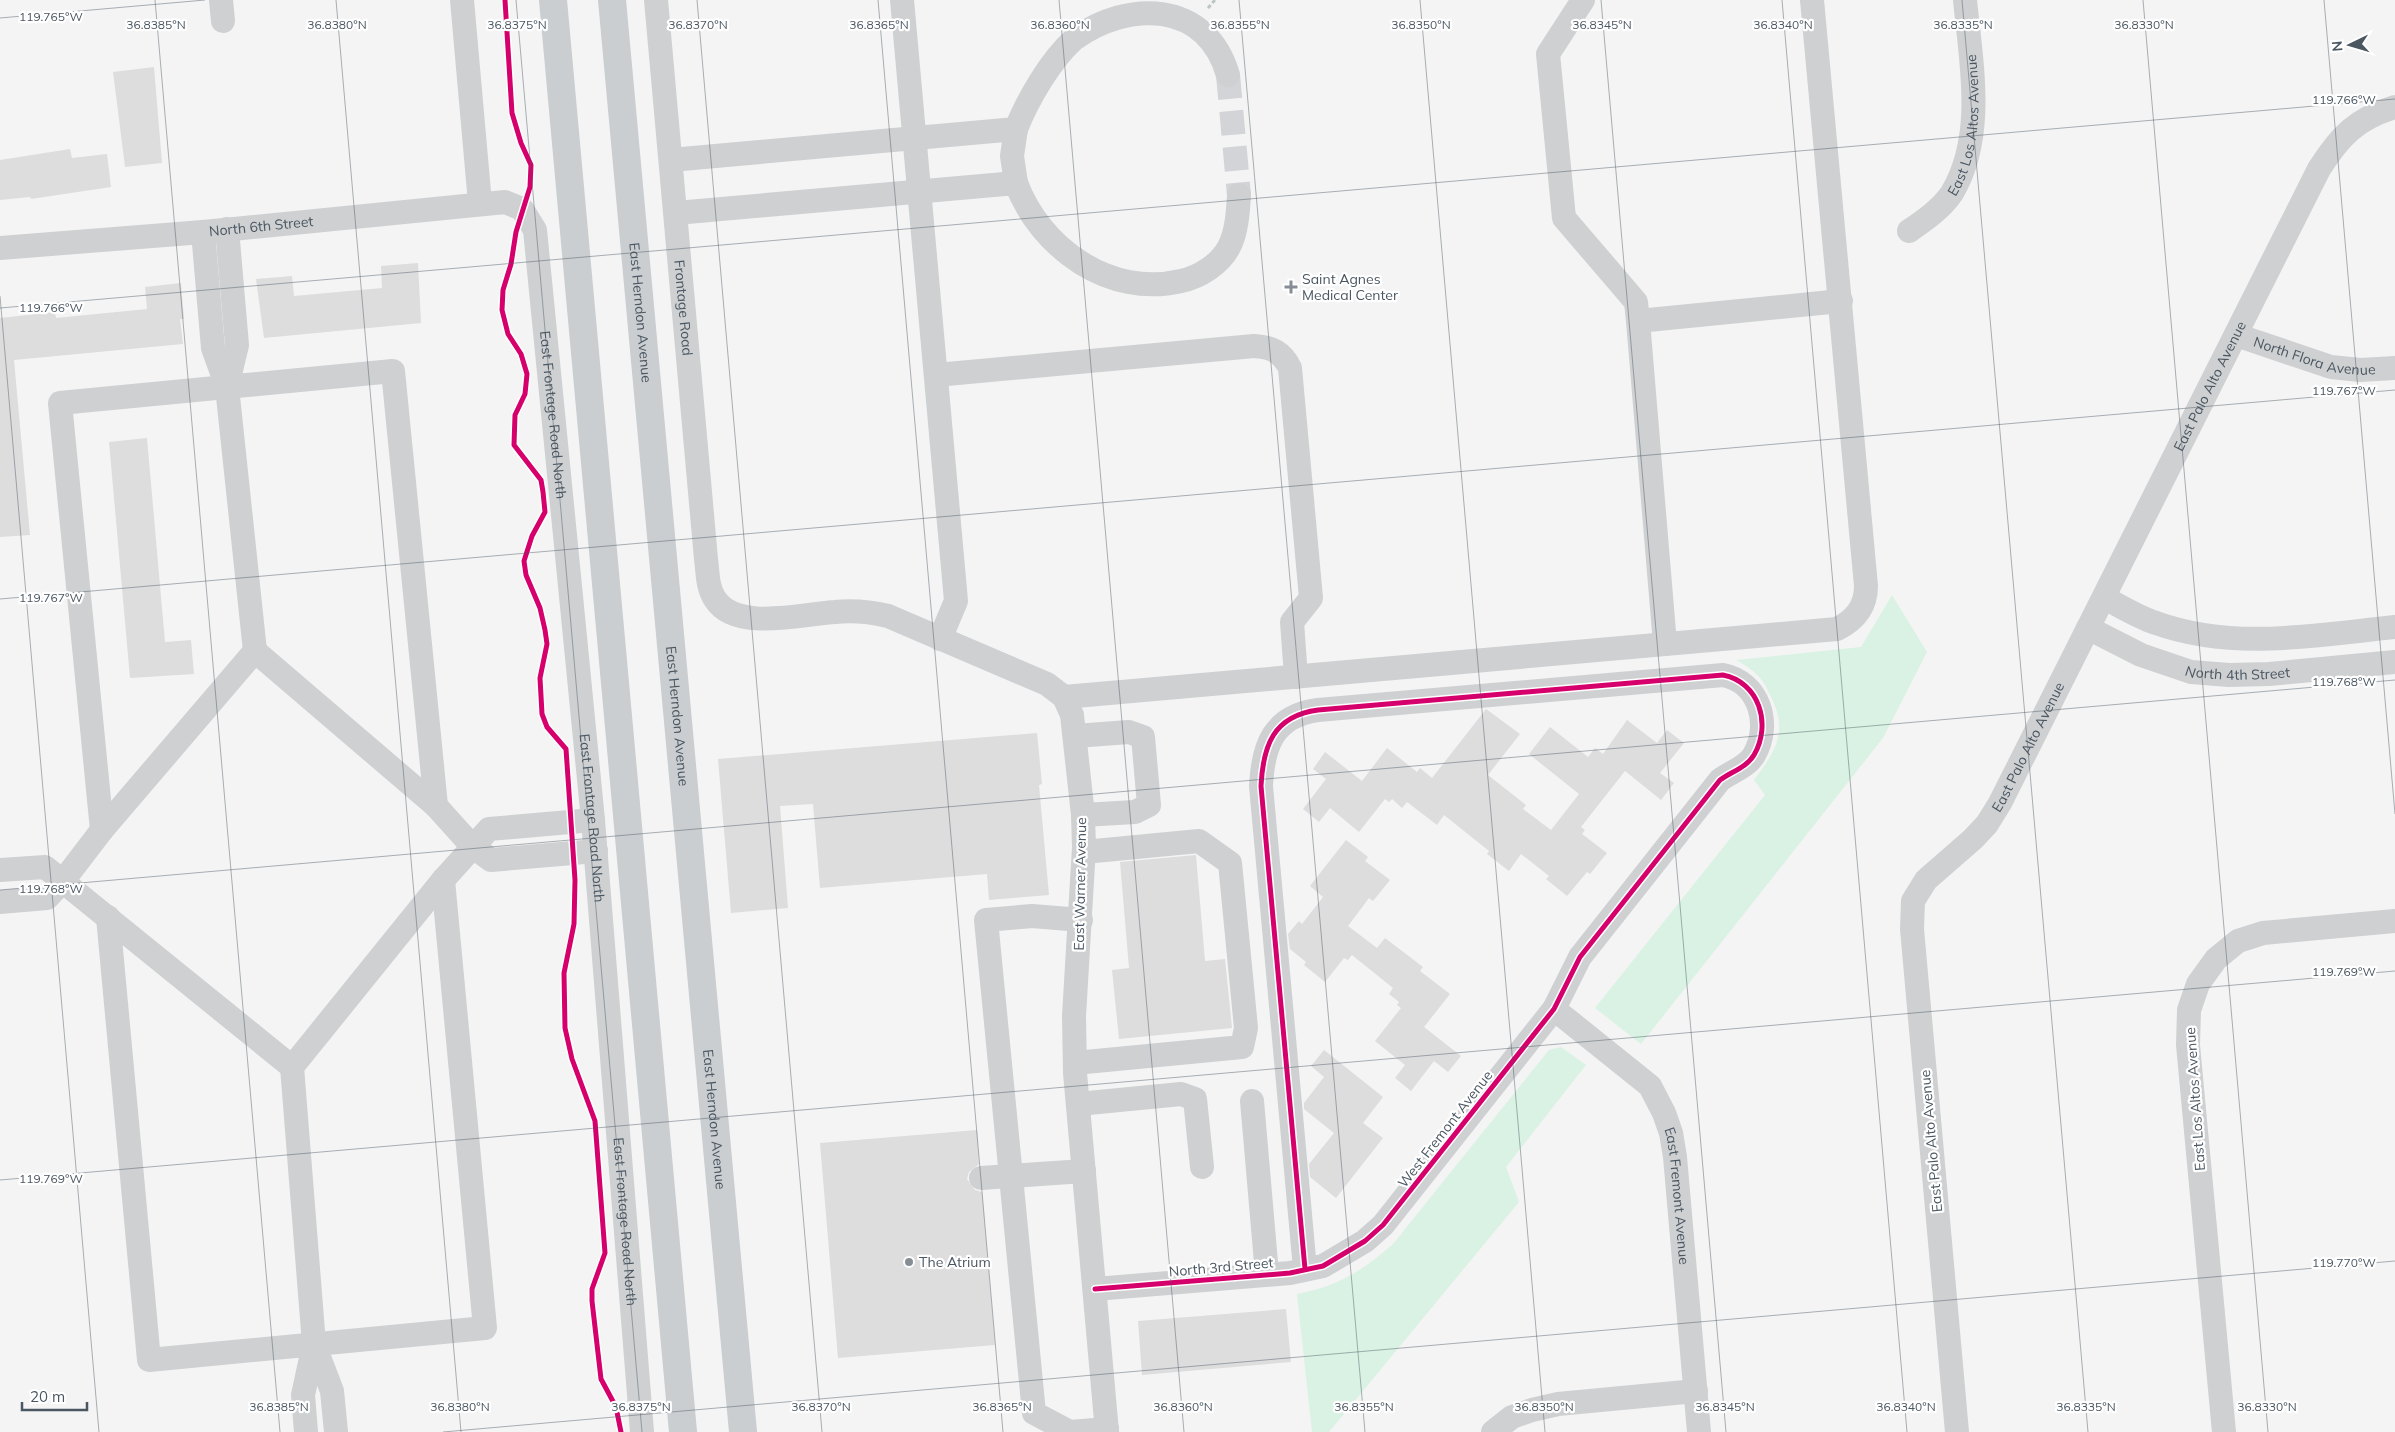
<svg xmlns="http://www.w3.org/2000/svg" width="2395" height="1432" font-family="Mulish,sans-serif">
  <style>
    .green { fill: #d9f2e3 }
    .building { fill: #ddddde }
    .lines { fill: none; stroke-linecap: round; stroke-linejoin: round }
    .minor-tunnel { stroke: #d2d4d7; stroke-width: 24; stroke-dasharray: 24 12; stroke-linecap: butt }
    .path { stroke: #bcc7c4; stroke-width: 3; stroke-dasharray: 4 2.5; stroke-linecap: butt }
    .minor { stroke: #ced0d2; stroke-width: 24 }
    .major { stroke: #caced1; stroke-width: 28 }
    .cycleway-casing { stroke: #fff; stroke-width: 8 }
    .cycleway { stroke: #d6006c; stroke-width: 5 }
    .ticks { fill: none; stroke: #4a5661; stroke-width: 1; stroke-opacity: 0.45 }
    .poi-dot { fill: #868d94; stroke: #fff; stroke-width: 2 }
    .labels { text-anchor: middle; stroke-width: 4.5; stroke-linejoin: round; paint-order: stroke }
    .street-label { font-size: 14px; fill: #4a5661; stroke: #fff }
    .poi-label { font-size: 14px; fill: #4a5661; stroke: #fff; text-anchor: start }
    .ticks-label { font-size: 12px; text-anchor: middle; fill: #4a5661; stroke: #fff; stroke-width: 4.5; stroke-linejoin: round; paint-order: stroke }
  </style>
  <rect width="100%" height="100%" fill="#f4f4f4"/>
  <g class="green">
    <path d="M1892,595l35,57 -44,86 -242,306 -46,-36 170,-213 -11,-15c21,-28 34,-47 18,-81 -9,-21 -16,-28 -36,-39l125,-13z"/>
    <path d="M1561,1047l25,18 -80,102 13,35 -190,230h-17l-15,-138c42,-8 65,-23 96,-50l156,-194z"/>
  </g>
  <g class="building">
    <polygon points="154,67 162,163 125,167 113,72"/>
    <polygon points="70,149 72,158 107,154 111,187 31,199 30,197 0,200 0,160"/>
    <polygon points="418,263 421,323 264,338 256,279 292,276 294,296 382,288 381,266"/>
    <polygon points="181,283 184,319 180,319 183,344 14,360 30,535 0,537 0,318 55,312 56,318 147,309 145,287"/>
    <polygon points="147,438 165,642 191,640 194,674 130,678 109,442"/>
    <polygon points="1486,709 1520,734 1488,775 1526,805 1523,809 1551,830 1579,794 1529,754 1550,727 1588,757 1595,748 1603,754 1627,720 1657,743 1667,730 1684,743 1660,773 1674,783 1661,800 1625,771 1581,827 1585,830 1582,834 1607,853 1590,874 1587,872 1567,896 1546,879 1549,876 1521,854 1509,871 1487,854 1489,851 1444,815 1437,825 1407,802 1402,808 1392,799 1389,802 1385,799 1359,832 1330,808 1319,822 1303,809 1326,779 1313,769 1325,752 1362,781 1387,748 1417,772 1420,768 1432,778"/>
    <polygon points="1037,733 1042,784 1039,785 1049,895 989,900 987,874 820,888 813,804 780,806 788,908 731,913 718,759"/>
    <polygon points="1346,840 1368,857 1365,861 1390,880 1373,901 1369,898 1348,926 1377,948 1385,938 1423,967 1420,971 1450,994 1424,1027 1461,1056 1448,1072 1434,1061 1411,1091 1395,1078 1405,1065 1375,1041 1401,1008 1397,1005 1399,1002 1389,994 1393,988 1352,955 1348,960 1344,958 1325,982 1304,965 1306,962 1290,949 1288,934 1299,921 1302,924 1323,897 1310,886"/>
    <polygon points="1196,855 1205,961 1225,959 1232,1028 1119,1039 1112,970 1129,968 1120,862"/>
    <polygon points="1324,1050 1383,1097 1363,1123 1383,1138 1336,1198 1310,1177 1309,1164 1334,1133 1304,1109 1304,1103 1324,1077 1311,1066"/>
    <polygon points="977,1130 979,1164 969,1172 967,1179 975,1190 982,1192 995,1345 838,1358 820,1143"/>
    <polygon points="1286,1309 1291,1362 1142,1375 1138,1321"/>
  </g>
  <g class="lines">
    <polyline class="minor-tunnel" points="1228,75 1239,195"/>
    <polyline class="path" points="1208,8 1215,0"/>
    <g class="minor">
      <polyline points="221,0 223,21"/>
      <polyline points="462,0 480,203"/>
      <path id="s1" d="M656,0l50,559c2,14 1,28 9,40 21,33 87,15 120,13 19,-2 36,0 53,4l159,68 17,13 8,18 11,100 1,32 -10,169 1,57 32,359"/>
      <polyline points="902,0 956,601 940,639"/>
      <polyline points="1583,0 1548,54 1564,218 1636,302 1638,321"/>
      <path d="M671,160l345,-31c12,-30 34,-68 58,-90 54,-39 132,-39 154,36"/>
      <polyline points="1016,183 1012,156 1016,129"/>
      <path d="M676,213l340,-30c24,65 94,115 165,98 19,-4 39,-17 48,-34 8,-15 9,-36 10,-52"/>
      <polyline points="227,229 237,345 227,387"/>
      <path id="s2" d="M1909,231c16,-11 32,-22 43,-38 34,-57 19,-131 13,-193"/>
      <polyline points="203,232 213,348 227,387 255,651"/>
      <path id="s3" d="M0,248l203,-16 302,-30 17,7 13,21 58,590 49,612"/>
      <path id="s4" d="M2236,335l95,32 29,3 35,-2"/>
      <path d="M936,375l318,-29c18,1 28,6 36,22l21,230 -19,24 4,55"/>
      <path d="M2105,598c17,9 33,19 51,25 78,28 159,12 239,4"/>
      <path id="s5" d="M2088,628l53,27 50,17 38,3 40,-1 126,-12"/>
      <polyline points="1665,644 1638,321 1841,301"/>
      <path d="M1064,697l773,-68c18,-9 29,-22 29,-43l-54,-586"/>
      <polyline points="1075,736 1129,732 1143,737 1149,805 1135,812 1083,815"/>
      <polyline points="102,830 60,403 393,371 436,806"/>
      <polyline points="0,870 45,867 292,1067 443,880 489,829 593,820"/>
      <polyline points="0,902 47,898 63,881 102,830 255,651 436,806 472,846 491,860 596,851"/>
      <polyline points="108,917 149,1360 485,1328 443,880"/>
      <polyline points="1081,920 1032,916 986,920 1034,1413 1070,1432 1107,1429"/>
      <path id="s6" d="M1554,1009l96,77 14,27 7,20 4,24 24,275"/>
      <polyline points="1075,1063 1242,1047 1246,1028 1230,863 1199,841 1084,852"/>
      <polyline points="292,1067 314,1344 303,1395 306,1432"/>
      <polyline points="1252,1101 1267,1274"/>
      <polyline points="1078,1104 1181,1094 1195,1099 1202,1167"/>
      <polyline points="981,1178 1084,1171"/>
      <path d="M1095,1289l195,-16 33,-7 42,-25 18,-16 171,-216 26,-52 140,-177c11,-8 27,-13 34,-25 18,-31 5,-73 -31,-80l-405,35c-45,6 -55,36 -57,76l44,483"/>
      <polyline points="314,1344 332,1391 336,1432"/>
      <polyline points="1493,1432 1512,1417 1532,1410 1558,1404 1696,1391"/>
      <path id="s7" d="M1957,1432l-45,-503 1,-28 13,-21 47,-41 14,-15 13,-21 319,-634c21,-33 37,-50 76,-62"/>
      <polyline points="2224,1432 2188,1045 2189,1010 2198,984 2216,959 2238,941 2263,933 2395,921"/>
    </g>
    <g class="major">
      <polyline points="553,0 683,1432"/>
      <path id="s8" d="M612,0l131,1432"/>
    </g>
    <defs>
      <g id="cycleway">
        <polyline points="505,0 512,113 521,143 531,165 530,187 516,232 511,264 503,290 502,310 508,334 521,354 527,374 525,394 515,415 514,445 541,480 543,492 545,512 532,536 524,561 526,575 540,608 545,630 547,644 540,678 542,714 547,727 566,749 575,880 574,924 564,973 565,1028 572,1059 595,1121 605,1253 592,1289 592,1301 601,1379 616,1407 621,1432"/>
        <path d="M1095,1289l195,-16 33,-7 42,-25 18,-16 171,-216 26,-52 140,-177c11,-8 27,-13 34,-25 18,-31 5,-73 -31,-80l-405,35c-45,6 -55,36 -57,76l44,483"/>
      </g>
    </defs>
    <use href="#cycleway" class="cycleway-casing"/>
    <use href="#cycleway" class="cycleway"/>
  </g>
  <path class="ticks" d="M155,0l125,1432M336,0l125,1432M516,0l126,1432M697,0l125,1432M878,0l125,1432M1059,0l125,1432M1239,0l126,1432M1420,0l125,1432M1601,0l125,1432M1782,0l125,1432M1962,0l126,1432M2143,0l125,1432M2324,0l71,814M0,18l205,-18M0,296l99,1136M0,308l2395,-209M0,599l2395,-209M0,890l2395,-210M0,1180l2395,-209M443,1432l1952,-171"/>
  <g class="poi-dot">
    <path d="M1288.5 279.5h5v5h5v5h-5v5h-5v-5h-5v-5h5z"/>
    <circle cx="909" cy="1262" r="5"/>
  </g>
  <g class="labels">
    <g class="street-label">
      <text dy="5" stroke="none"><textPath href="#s2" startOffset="128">East Los Altos Avenue</textPath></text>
      <text dy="5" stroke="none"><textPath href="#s3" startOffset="262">North 6th Street</textPath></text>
      <text dy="5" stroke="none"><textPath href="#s1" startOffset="309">Frontage Road</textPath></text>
      <text dy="5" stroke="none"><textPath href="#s8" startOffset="314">East Herndon Avenue</textPath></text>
      <text dy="5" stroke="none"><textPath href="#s4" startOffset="82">North Flora Avenue</textPath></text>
      <text dy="5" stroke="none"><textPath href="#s7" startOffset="1132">East Palo Alto Avenue</textPath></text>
      <text dy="5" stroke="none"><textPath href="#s3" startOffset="736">East Frontage Road North</textPath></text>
      <text dy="5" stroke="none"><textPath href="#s5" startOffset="159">North 4th Street</textPath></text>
      <text dy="5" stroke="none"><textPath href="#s8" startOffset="719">East Herndon Avenue</textPath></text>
      <text dy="5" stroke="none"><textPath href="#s7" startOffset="728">East Palo Alto Avenue</textPath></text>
      <text dy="5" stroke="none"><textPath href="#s3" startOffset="1141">East Frontage Road North</textPath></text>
      <text transform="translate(1080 884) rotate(-89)" y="5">East Warner Avenue</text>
      <text transform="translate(2195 1099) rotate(-94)" y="5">East Los Altos Avenue</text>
      <text dy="5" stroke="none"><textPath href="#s8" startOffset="1124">East Herndon Avenue</textPath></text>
      <text transform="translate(1445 1129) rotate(-52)" y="5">West Fremont Avenue</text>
      <text transform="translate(1931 1141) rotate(-95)" y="5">East Palo Alto Avenue</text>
      <text dy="5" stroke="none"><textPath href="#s6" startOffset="238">East Fremont Avenue</textPath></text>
      <text dy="5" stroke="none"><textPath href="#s3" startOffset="1546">East Frontage Road North</textPath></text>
      <text transform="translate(1221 1267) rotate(-5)" y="5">North 3rd Street</text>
    </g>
    <g class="poi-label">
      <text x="1302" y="284">Saint Agnes<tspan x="1302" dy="16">Medical Center</tspan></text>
      <text x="919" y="1267">The Atrium</text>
    </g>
  </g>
  <g class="ticks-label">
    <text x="51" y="21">119.765°W</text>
    <text x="156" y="29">36.8385°N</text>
    <text x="337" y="29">36.8380°N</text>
    <text x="517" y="29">36.8375°N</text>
    <text x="698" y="29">36.8370°N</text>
    <text x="879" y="29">36.8365°N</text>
    <text x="1060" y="29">36.8360°N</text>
    <text x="1240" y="29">36.8355°N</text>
    <text x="1421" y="29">36.8350°N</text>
    <text x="1602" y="29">36.8345°N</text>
    <text x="1783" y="29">36.8340°N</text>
    <text x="1963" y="29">36.8335°N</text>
    <text x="2144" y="29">36.8330°N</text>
    <text x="2344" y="104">119.766°W</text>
    <text x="51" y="312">119.766°W</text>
    <text x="2344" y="395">119.767°W</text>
    <text x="51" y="602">119.767°W</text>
    <text x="2344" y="686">119.768°W</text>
    <text x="51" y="893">119.768°W</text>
    <text x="2344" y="976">119.769°W</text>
    <text x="51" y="1183">119.769°W</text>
    <text x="2344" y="1267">119.770°W</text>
    <text x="279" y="1411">36.8385°N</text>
    <text x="460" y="1411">36.8380°N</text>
    <text x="641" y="1411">36.8375°N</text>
    <text x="821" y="1411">36.8370°N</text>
    <text x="1002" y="1411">36.8365°N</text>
    <text x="1183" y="1411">36.8360°N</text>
    <text x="1364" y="1411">36.8355°N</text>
    <text x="1544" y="1411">36.8350°N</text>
    <text x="1725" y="1411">36.8345°N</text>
    <text x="1906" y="1411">36.8340°N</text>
    <text x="2086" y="1411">36.8335°N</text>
    <text x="2267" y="1411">36.8330°N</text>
  </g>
  <g transform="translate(2350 45) rotate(265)" stroke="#ffffff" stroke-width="4" paint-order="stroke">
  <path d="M0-4L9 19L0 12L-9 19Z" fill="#4a5661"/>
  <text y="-8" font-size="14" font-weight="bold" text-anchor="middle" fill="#4a5661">N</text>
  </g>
  <path d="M22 1402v8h65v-8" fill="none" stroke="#4a5661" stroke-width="2.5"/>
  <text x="30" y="1402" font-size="15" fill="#4a5661" stroke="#ffffff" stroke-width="4" paint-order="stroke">20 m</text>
</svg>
